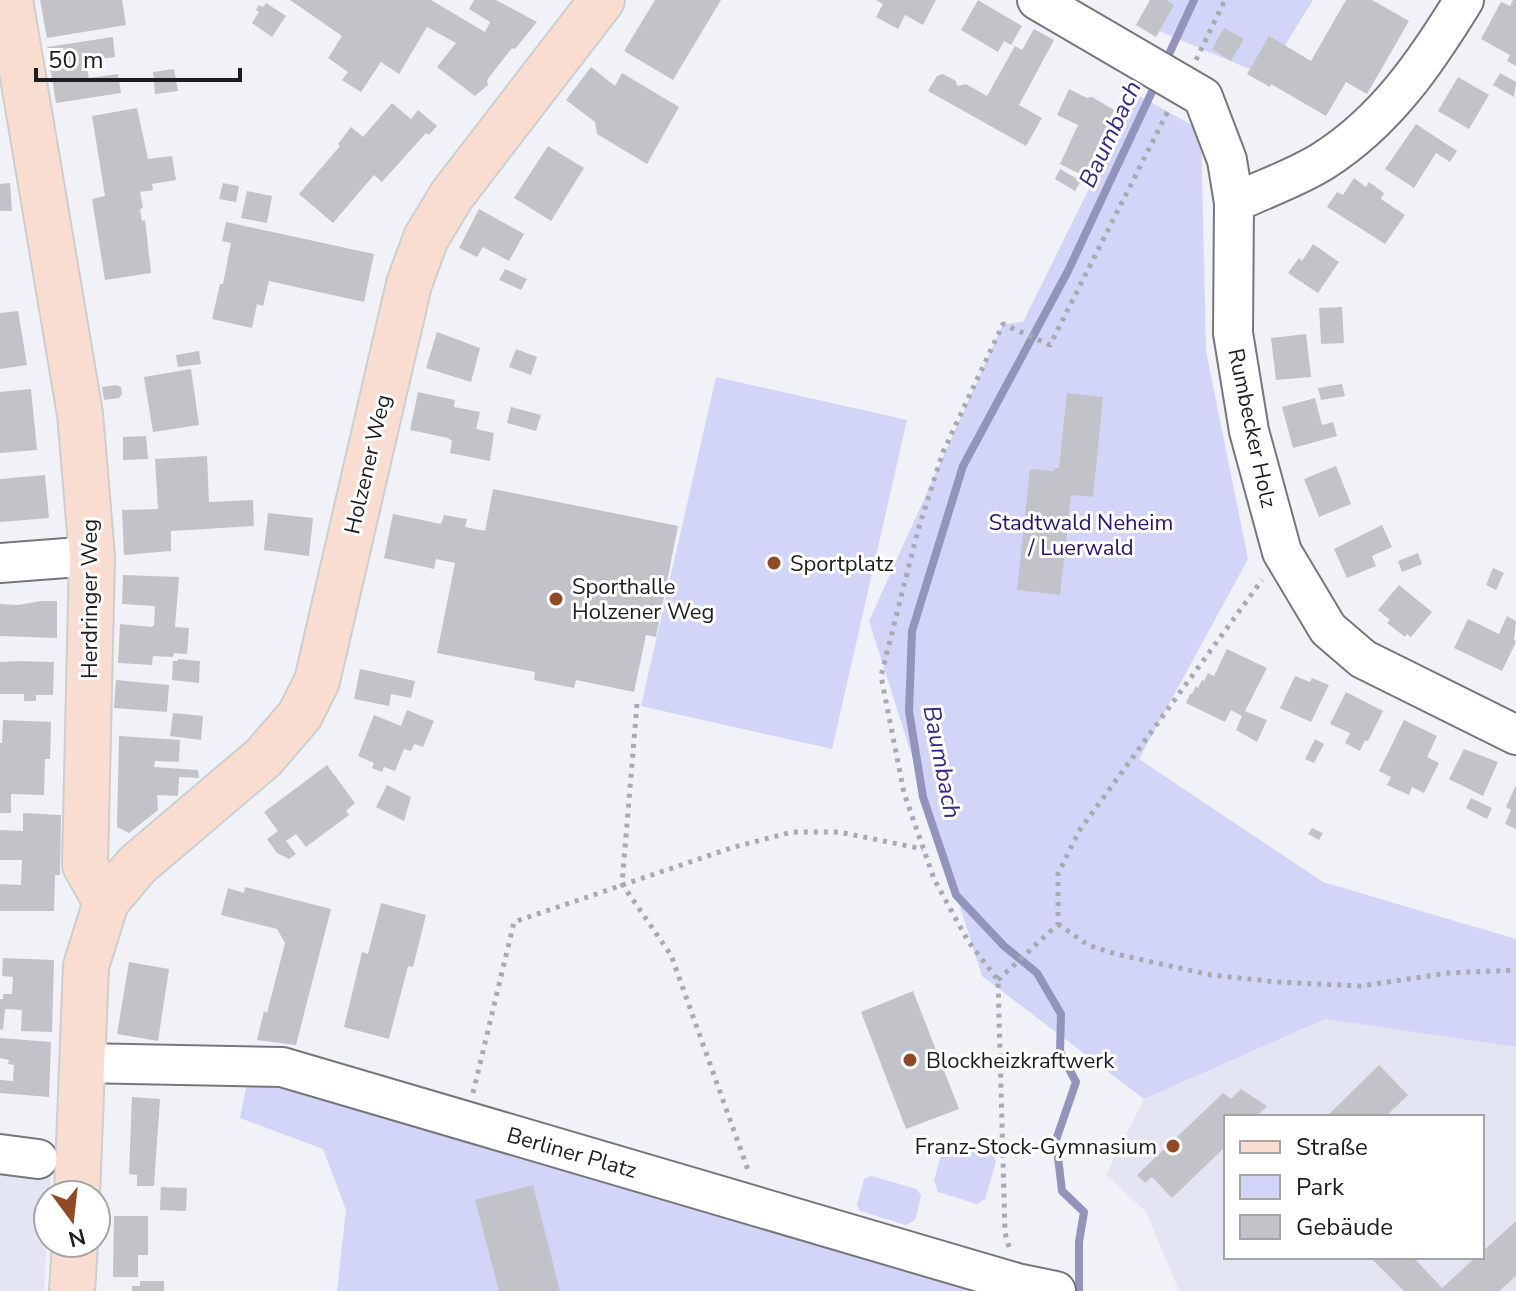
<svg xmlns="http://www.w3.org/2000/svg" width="1516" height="1291" font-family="'Nunito Sans',sans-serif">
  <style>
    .built { fill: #e4e5f3; fill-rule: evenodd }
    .green { fill: #d2d5f7 }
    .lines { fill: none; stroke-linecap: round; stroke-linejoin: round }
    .stream { stroke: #9294bb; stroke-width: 8 }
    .building { fill: #c2c3c9 }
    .minor-casing { stroke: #76767c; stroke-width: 42 }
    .major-casing { stroke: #cecece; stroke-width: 48 }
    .path { stroke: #a9a9af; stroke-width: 5; stroke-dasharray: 4 6; stroke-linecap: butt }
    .minor { stroke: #fff; stroke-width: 38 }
    .major { stroke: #f8ddd0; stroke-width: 44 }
    .poi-dot { fill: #914a24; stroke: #fff; stroke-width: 3 }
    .labels { text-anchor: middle; stroke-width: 6; stroke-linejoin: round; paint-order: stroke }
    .street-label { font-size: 22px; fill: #1e1e20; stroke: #fff }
    .park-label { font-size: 22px; fill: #291277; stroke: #fff }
    .poi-label { font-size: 22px; fill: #1e1e20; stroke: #fff; text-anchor: start }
    .water-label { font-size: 24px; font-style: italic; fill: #36278b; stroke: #fff }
  </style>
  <rect width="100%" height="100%" fill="#f1f1f8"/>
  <g class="built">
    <path d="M1325,1019l191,28v244h-337l-33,-79 -40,-37 38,-76zM1226,1117h256v140h-256z"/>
    <polygon points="0,1134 52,1144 44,1291 0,1291"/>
  </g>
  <g class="green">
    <polygon points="1152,0 1313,0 1266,76 1140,23"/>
    <polygon points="1136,94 1201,130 1206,351 1248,559 1139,759 1323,882 1516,939 1516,1047 1325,1019 1144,1099 982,976 869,621 1003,324 1023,322"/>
    <polygon points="716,377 907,420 832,749 641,706"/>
    <polygon points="248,1078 974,1291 337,1291 346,1210 323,1149 240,1118"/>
    <polygon points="954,1140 991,1151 996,1162 985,1199 977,1204 938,1192 934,1181 943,1146"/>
    <polygon points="871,1176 917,1189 921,1196 915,1220 906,1225 860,1211 857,1205 864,1179"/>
  </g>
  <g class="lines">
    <g class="stream">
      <polyline points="1164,65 1194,0"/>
      <polyline points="1079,1291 1079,1242 1084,1212 1062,1191 1056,1140 1076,1082 1060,1052 1061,1014 1037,973 1004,946 956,895 923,797 909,711 912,631 963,466 1068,271 1157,81"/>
    </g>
  </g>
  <g class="building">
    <polygon points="40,0 122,0 126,25 47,38"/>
    <polygon points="290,0 431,0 485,32 490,22 469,9 474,0 496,0 537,22 515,49 512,48 487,80 488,85 475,96 437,67 456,43 427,27 399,74 381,62 361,92 342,80 348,72 328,58 342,36"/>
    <polygon points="655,0 721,0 673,80 624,51"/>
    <polygon points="876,0 936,0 923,25 905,15 898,29 876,17 883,4"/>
    <polygon points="978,0 1022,26 1011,45 1004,41 998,52 961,30"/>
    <polygon points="1150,0 1166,0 1174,5 1156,37 1136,25"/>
    <polygon points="1346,0 1372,0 1409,21 1367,94 1346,82 1326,116 1271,84 1270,87 1247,74 1269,36 1311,61"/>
    <polygon points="1513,0 1516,0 1516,66 1507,61 1510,55 1481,39 1501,2 1510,6"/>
    <polygon points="266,3 286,16 272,37 252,23 259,12 256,10 259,5 263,7"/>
    <polygon points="1224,28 1244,39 1231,61 1212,49"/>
    <polygon points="1034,29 1054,40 1019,105 1042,118 1026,146 928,91 937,76 943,74 956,81 957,86 966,84 987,96 1015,46 1022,50"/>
    <polygon points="113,37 115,57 86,61 87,70 89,78 118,74 121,93 56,103 47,47"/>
    <polygon points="591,67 615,86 622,73 679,107 647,164 597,134 595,122 566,100"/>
    <polygon points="174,69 178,91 155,94 153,72"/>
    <polygon points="1500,73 1516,82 1514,97 1493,85"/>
    <polygon points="1458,77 1489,95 1469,129 1438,111"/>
    <polygon points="1069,89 1087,98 1092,97 1114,110 1084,176 1060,164 1078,125 1057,115"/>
    <polygon points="392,103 411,119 418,110 437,126 429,135 426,133 382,182 374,175 333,223 299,194 340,146 338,144 351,127 363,137"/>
    <polygon points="137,108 148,159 172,156 176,180 152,184 153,190 140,192 143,208 140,209 142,221 145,220 151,273 105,280 92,199 105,196 92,116"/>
    <polygon points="1416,124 1457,151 1450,162 1436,153 1414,188 1385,169"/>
    <polygon points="548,146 584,168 551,221 514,198"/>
    <polygon points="1060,169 1081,181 1075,191 1055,179"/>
    <polygon points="1354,178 1366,187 1369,182 1384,193 1381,199 1405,215 1385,244 1327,207 1337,192 1343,195"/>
    <polygon points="10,183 12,211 0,211 0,184"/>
    <polygon points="223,183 239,186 236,202 219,199"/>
    <polygon points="247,191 272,196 267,223 241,218"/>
    <polygon points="479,209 524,234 509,261 483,247 477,257 459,248"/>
    <polygon points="226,222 374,254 364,302 269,281 263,306 257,304 252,328 212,319 220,284 223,284 231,243 222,241"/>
    <polygon points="1313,244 1339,262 1318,293 1288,273 1299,258 1302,261"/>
    <polygon points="505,269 527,279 521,290 499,280"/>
    <polygon points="1342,307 1344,343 1321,344 1319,308"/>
    <polygon points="18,311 27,365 0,369 0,313"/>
    <polygon points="437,332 480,348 471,382 426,368"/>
    <polygon points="1306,334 1311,377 1276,380 1271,338"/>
    <polygon points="516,349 537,357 531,375 509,367"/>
    <polygon points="199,351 201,364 178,367 176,355"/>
    <polygon points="191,369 199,425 153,432 144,377"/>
    <polygon points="1342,384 1345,396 1321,400 1318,388"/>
    <polygon points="116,385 121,387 122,394 119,398 104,400 102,387"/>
    <polygon points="31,389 37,450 0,453 0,392"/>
    <polygon points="418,392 455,400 454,407 480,412 476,429 494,433 490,461 450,453 452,441 448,438 410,430"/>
    <polygon points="1067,393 1103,397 1093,497 1071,495 1060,595 1017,590 1030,469 1054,471 1055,468 1059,468"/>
    <polygon points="1315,398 1322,425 1333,422 1337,436 1293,448 1282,407"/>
    <polygon points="511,407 541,415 536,431 507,423"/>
    <polygon points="146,436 148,459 123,460 123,437"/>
    <polygon points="207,456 209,502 253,500 254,526 171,531 171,551 124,555 122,510 158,509 155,459"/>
    <polygon points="1336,466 1351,504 1319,517 1304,479"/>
    <polygon points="45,475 49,518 0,522 0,479"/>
    <polygon points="493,489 678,526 656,637 646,635 634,692 576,680 574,688 534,680 535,672 437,653 455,563 436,559 434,569 384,558 393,514 441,524 444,515 467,519 465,527 485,531"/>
    <polygon points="268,513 313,518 309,556 264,550"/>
    <polygon points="1382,525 1392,547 1372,556 1376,566 1347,578 1334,549"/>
    <polygon points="1418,553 1422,564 1402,572 1398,561"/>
    <polygon points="1493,568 1504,573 1496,590 1486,585"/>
    <polygon points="123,575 179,577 175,627 189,628 187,654 174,653 173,657 153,656 152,665 118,663 120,624 152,627 154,625 155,606 122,604"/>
    <polygon points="1399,585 1432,612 1411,637 1407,634 1405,637 1387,623 1390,620 1378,610"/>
    <polygon points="41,601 57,601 57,638 0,636 0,604 18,605"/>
    <polygon points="1507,616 1516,621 1514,640 1516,642 1502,671 1454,648 1468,619 1499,634"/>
    <polygon points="1227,649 1267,668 1245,711 1267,720 1257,742 1236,730 1242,716 1231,710 1225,722 1186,703 1190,694 1192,694 1196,686 1198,688 1202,680 1204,681 1208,673 1214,676"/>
    <polygon points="178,659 200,661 199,683 172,680 173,661 178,661"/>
    <polygon points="19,661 54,662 53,695 36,695 36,701 24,701 24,694 0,694 0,662"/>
    <polygon points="360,669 415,681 411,698 391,694 389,706 354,699"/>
    <polygon points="1295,676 1310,682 1312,678 1329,685 1311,722 1280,708"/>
    <polygon points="116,680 169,685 167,712 114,708"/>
    <polygon points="1346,692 1383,711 1368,741 1365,740 1360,751 1345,743 1350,733 1330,724"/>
    <polygon points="407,710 434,721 423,747 414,744 411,751 404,749 395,771 384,767 382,772 372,768 374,763 358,756 374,715 401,726"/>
    <polygon points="173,713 203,716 201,740 170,736"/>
    <polygon points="3,720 51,722 50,759 45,759 44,795 11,794 11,813 0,813 0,743 2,743"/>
    <polygon points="1404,720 1437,736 1427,757 1439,763 1424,793 1412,787 1409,795 1387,785 1391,777 1379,771"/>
    <polygon points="119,736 180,740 179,762 155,761 154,767 198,770 199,778 179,777 178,796 157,795 158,810 129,833 117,827"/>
    <polygon points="1315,739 1324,744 1314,763 1305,759"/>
    <polygon points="1464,749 1498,762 1483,796 1449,779"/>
    <polygon points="327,765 355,803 346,811 349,815 306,847 296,834 286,841 296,854 289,859 277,853 267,839 278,831 264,812"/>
    <polygon points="387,785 411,797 404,821 376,807"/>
    <polygon points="1516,785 1516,829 1505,824 1511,810 1506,807"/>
    <polygon points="1471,798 1492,808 1487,819 1466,808"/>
    <polygon points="23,813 61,815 60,875 55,875 54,911 0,911 0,884 21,885 22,860 0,860 0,830 23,831"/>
    <polygon points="1312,828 1323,833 1319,840 1308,834"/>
    <polygon points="245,887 331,909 296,1045 257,1040 264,1011 267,1013 285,943 277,929 221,915 228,888 244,893"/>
    <polygon points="381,903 426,915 413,967 408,966 389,1039 344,1027 362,952 368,954"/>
    <polygon points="3,958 54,960 52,1032 21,1031 22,1010 5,1009 3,1030 0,1029 0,999 3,999 3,994 12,994 13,977 2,976"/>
    <polygon points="129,962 169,969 158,1041 117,1034"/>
    <polygon points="913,991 959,1109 906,1129 861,1012"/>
    <polygon points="0,1038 51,1042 49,1097 0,1093 0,1080 13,1081 14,1065 8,1064 9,1060 0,1058"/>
    <polygon points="1379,1065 1408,1095 1385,1117 1326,1117"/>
    <polygon points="1241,1089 1267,1106 1257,1116 1259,1117 1226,1117 1226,1146 1172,1198 1152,1177 1145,1183 1137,1175 1223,1093 1231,1099"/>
    <polygon points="132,1097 160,1099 154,1186 137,1186 137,1175 129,1174"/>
    <polygon points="533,1185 560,1291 499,1291 475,1200"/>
    <polygon points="161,1187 187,1188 186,1211 160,1210"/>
    <polygon points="114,1216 148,1216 148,1255 138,1255 138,1277 113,1277"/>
    <polygon points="1516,1221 1516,1276 1499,1291 1404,1291 1370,1257 1413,1257 1442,1288 1476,1257 1482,1257 1482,1252"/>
    <polygon points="140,1281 164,1281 164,1291 132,1291 132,1286 140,1286"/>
  </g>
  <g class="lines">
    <defs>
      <g id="minor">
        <polyline points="1037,0 1203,97 1227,160 1234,203 1233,333 1249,431 1282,552 1328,629 1363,659 1516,735"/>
        <path d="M1234,203c29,-14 62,-25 89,-42 63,-40 103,-99 141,-161"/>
        <polyline points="0,563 92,556"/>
        <polyline points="80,1063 282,1067 1017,1283 1056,1291"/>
        <polyline points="0,1154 38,1159"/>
      </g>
      <g id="major">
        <polyline points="10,0 80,414 92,556 85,865 106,902"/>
        <polyline points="77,1195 86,966 106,902 137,865 264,757 300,715 317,681 409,284 426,238 452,195 602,0"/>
        <polyline points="72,1291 75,1243"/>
      </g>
    </defs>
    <use href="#minor" class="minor-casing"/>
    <use href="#major" class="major-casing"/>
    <g class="path">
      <polyline points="1196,60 1225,0"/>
      <polyline points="637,704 622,884 671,955 748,1170"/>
      <polyline points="1058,924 1088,945 1116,954 1211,975 1277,982 1361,986 1449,973 1516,970"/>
      <polyline points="998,980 1058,924 1058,874 1079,831 1262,580"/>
      <polyline points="473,1093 514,922 734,847 792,832 839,832 923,849"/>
      <polyline points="1009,1247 1005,1233 998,980 968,941 934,879 904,793 881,676 918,530 943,452 1003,324 1050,345 1168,111"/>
    </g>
    <use href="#minor" class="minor"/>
    <use href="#major" class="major"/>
  </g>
  <g class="poi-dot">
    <circle cx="774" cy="563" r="8"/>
    <circle cx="556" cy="599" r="8"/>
    <circle cx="910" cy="1060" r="8"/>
    <circle cx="1173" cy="1146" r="8"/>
  </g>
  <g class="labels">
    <g class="street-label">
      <text transform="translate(1253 428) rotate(78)" y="8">Rumbecker Holz</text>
      <text transform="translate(367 464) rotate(-77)" y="8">Holzener Weg</text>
      <text transform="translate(89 599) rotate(-90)" y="8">Herdringer Weg</text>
      <text transform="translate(572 1152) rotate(16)" y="8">Berliner Platz</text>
    </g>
    <g class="park-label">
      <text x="1081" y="530">Stadtwald Neheim<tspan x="1081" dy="25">/ Luerwald</tspan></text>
    </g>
    <g class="poi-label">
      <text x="790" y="571">Sportplatz</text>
      <text x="572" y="594">Sporthalle<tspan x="572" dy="25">Holzener Weg</tspan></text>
      <text x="926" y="1068">Blockheizkraftwerk</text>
      <text x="1157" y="1154" text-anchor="end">Franz-Stock-Gymnasium</text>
    </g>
    <g class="water-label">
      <text transform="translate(1110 134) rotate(-65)" y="8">Baumbach</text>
      <text transform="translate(942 762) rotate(79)" y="8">Baumbach</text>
    </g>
  </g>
  <rect x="1224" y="1115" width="260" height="144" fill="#ffffff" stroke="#a5a5a6" stroke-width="2"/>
  <rect x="1240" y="1141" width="40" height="12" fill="#f8ddd0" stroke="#a5a5a6" stroke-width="2"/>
  <text x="1296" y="1155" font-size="24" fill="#1e1e20">Straße</text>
  <rect x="1240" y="1175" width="40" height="24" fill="#d2d5f7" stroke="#a5a5a6" stroke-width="2"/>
  <text x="1296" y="1195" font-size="24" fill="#1e1e20">Park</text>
  <rect x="1240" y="1215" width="40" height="24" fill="#c2c3c9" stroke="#a5a5a6" stroke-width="2"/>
  <text x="1296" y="1235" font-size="24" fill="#1e1e20">Gebäude</text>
  <g transform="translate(72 1219) rotate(165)"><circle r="38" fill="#ffffff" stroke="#a5a5a6" stroke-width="2"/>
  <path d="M0-6L14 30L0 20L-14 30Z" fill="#914a24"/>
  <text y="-12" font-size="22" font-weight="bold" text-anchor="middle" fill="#1e1e20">N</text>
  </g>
  <path d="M36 68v12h204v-12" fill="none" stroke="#1e1e20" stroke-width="4"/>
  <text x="48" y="68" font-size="24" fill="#1e1e20" stroke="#ffffff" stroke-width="6" paint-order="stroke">50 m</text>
</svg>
